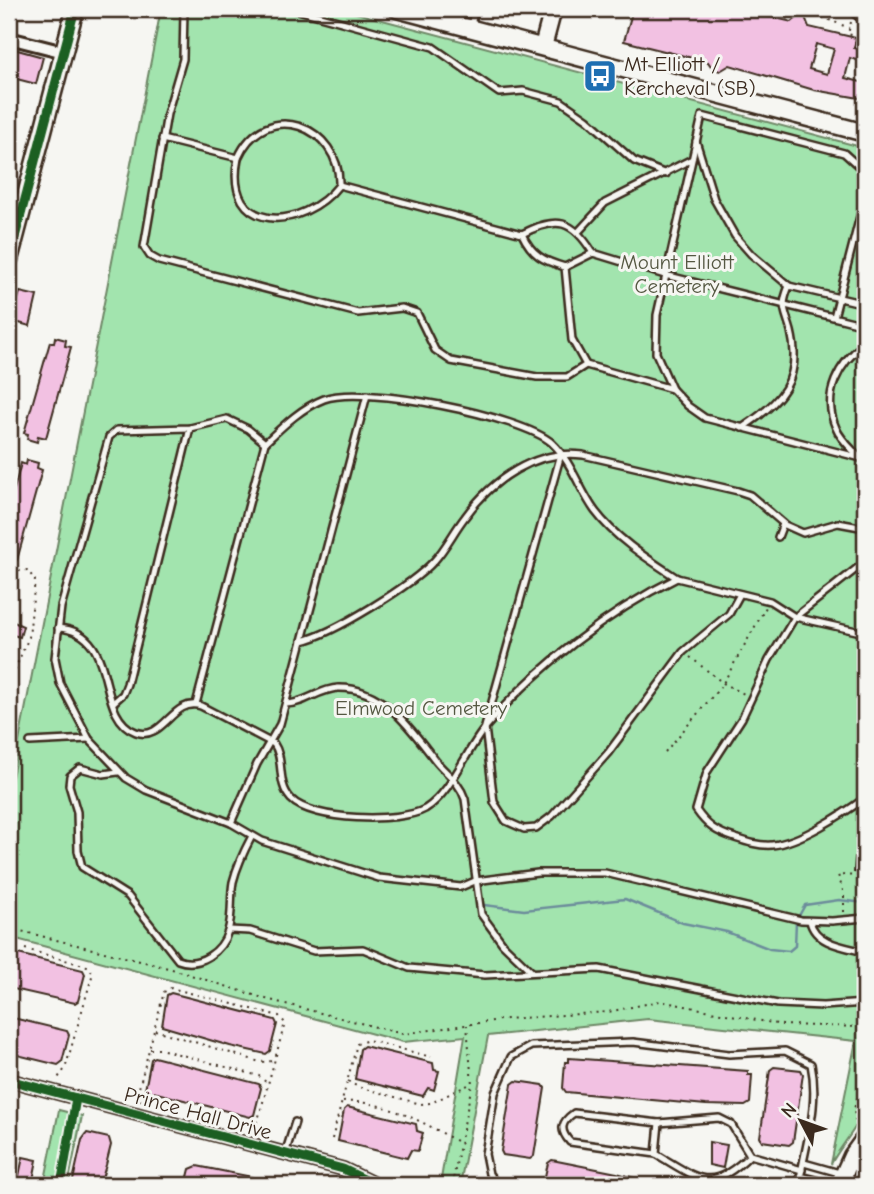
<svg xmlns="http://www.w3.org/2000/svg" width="874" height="1194" font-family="'Comic Neue',sans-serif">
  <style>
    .green { fill: #a2e4ae; stroke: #6e8766; stroke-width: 2 }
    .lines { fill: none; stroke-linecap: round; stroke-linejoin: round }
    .stream { stroke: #6c8c9b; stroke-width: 2.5 }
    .building { fill: #f2c1e2; stroke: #3b2a1e; stroke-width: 2; fill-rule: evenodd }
    .lane-casing { stroke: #3b2a1e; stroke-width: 10 }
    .street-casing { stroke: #3b2a1e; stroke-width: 16 }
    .secondary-casing { stroke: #3b2a1e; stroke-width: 21 }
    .path { stroke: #3b2a1e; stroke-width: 2; stroke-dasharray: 2 5; stroke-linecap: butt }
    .lane { stroke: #f6f6f2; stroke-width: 5 }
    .street { stroke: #f6f6f2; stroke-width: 10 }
    .secondary { stroke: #f6f6f2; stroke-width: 16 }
    .cycleway-casing { stroke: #f6f6f2; stroke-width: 13 }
    .cycleway { stroke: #1b5e20; stroke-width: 9 }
    .labels { text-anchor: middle; stroke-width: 6; stroke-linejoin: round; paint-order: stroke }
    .poi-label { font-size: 21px; fill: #3b2a1e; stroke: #f6f6f2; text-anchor: start }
    .park-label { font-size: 21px; fill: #555842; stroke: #f6f6f2 }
    .street-label { font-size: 21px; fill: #3b2a1e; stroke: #f6f6f2 }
  </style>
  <rect width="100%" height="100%" fill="#f6f6f2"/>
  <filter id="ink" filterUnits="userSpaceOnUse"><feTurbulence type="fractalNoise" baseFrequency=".0143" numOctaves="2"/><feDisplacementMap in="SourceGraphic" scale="14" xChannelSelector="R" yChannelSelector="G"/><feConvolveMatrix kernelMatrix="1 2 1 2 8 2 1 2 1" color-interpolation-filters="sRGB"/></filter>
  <g filter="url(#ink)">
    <g class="green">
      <path d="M161,9h180l524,139v955c-4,23 -23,40 -34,61l25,-123 -208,-22 -160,17 -28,149h-20l25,-149 -62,6 -394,-105v-144z"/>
      <polygon points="59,1110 82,1116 68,1185 44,1185"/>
    </g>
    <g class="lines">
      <polyline class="stream" points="484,905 524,910 625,899 683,923 727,932 770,949 789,951 795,946 796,921 805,905 839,900 865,903"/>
    </g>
    <g class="building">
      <path d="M633,9h105l54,13 8,-7 5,2 4,10 47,11 -2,10 5,1 2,7 -5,4 -6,-2 -5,20 20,5v16l-51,-9 -84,-25 -10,6 -7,-2 -5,-7 -84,-21zM816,44l18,5 -7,25 -18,-5z"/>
      <polygon points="10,48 43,57 36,84 9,77"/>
      <polygon points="20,292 37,296 30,326 12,321"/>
      <polygon points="55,337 66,340 65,346 71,347 46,438 38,436 37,442 27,439 28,434 24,433 50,342 54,343"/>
      <polygon points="27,460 38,463 37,468 42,470 17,560 9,558 9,509 21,463 26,465"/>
      <polygon points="9,620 23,626 20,637 9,634"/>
      <polygon points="855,857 865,858 865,873 854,872"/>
      <polygon points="14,953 83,970 85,974 78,1001 75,1003 9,988 9,963"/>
      <polygon points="171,993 275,1020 277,1024 270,1051 266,1054 230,1046 162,1026 167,995"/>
      <polygon points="9,1017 67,1031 69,1035 62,1062 58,1065 9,1053"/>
      <polygon points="364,1046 433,1063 434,1070 439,1071 434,1090 428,1088 423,1096 355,1079 360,1049"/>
      <polygon points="154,1057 259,1084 261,1088 254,1115 250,1117 145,1090 151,1059"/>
      <polygon points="569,1058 748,1071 748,1075 752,1075 750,1103 745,1106 706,1105 566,1092 563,1088 565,1062 569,1062"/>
      <polygon points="774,1067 801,1070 803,1074 793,1142 789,1145 762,1141 760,1137 770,1070"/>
      <polygon points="516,1081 543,1085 545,1088 534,1156 530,1159 503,1155 501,1151 512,1084"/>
      <polygon points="347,1107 416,1124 417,1131 423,1133 418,1151 411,1150 407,1158 338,1141 344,1110"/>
      <polygon points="87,1133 109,1138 111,1145 106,1165 100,1185 72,1185 82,1140"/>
      <polygon points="709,1142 727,1145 723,1168 709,1165"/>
      <polygon points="23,1157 37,1160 32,1185 17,1185"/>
      <polygon points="552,1160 617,1173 648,1182 648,1185 543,1185 548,1163"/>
      <polygon points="197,1166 252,1177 250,1185 186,1185 190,1169"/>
    </g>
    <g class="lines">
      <defs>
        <g id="lane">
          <polyline points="184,9 183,59 167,114 144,247 150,256 159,261 358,313 402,308 417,313 435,350 451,361 537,377 567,377 586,365 672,389"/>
          <polyline points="294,9 433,47 499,93 523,91 561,101 587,119 634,161 666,174"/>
          <polyline points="849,9 865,22"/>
          <polyline points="471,25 475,9"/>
          <path d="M162,139l76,19c-15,76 64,74 101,27l183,49c10,21 21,27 43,33l28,-14 72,22 200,50"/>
          <polyline points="696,141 714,199 735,236 751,254 789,286 865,304"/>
          <path d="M238,158c28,-62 103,-31 101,27"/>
          <polyline points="865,172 844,153 702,116 657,315 656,353 672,389 688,406 705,418 865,459"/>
          <polyline points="579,231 605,203 690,160"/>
          <path d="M522,234c35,-18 50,-15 71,19"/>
          <polyline points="565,267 572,340 586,365"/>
          <polyline points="834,317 865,197"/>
          <path d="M742,428c38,-25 61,-48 49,-97 -6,-22 -11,-23 -2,-45"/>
          <polyline points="265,443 248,429 227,419 190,428 117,430 109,437 61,607 55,658 60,683 89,739 126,778 146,790 231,823 262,841 379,878 461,887 475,881 538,873 605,873 801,920 832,921 865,918"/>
          <polyline points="561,454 485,727 494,802 506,821 524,829 536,828 552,816 608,753 683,652 729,614 740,594"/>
          <path d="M860,458c-8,-9 -20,-19 -24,-30 -15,-34 3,-65 29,-85"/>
          <polyline points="778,537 783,524"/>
          <path d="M865,562l-70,55 -26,43 -27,58 -35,54 -11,38c11,16 20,22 39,28 12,4 24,8 37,7 27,-2 71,-31 93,-47"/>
          <path d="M58,628c63,4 35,88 78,104 28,10 36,-35 65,-26l73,38c11,16 2,39 17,55 21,22 109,24 134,10 27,-17 40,-57 60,-81 49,-59 124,-117 192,-150l93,23 25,16 70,16"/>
          <path d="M302,641c31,-7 110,-56 132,-80 12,-13 20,-30 31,-44 27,-37 70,-68 118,-62l155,36 12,4 35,30 18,8 35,-10 27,5"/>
          <polyline points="114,702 123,694 127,684 190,428"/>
          <path d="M196,704l69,-261c18,-17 36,-35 59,-44 38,-15 198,17 228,44 20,19 27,46 43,68 21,28 53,48 82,67"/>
          <path d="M286,704c18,0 33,-15 52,-16 45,-1 73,41 97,72 11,14 24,21 30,39l16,115 22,30 29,28"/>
          <polyline points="30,742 89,739"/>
          <path d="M118,772l-15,2 -23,-6 -10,8 -1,9 8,27 1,39 4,16 46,29 50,64c21,8 44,-8 50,-29 5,-16 2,-33 5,-49 4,-16 11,-31 19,-46"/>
          <polyline points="231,823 257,764 280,724 367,395"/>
          <path d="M810,921c5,23 35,26 55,31"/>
          <polyline points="229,930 250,931 314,951 363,949 409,968 485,975 599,969 778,1004 823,1006 865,1003"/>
          <path d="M659,1123l-3,31c43,25 54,40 94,1"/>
          <polyline points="285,1154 295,1122"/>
          <path d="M656,1154l-86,-12c-11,-12 -9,-20 4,-29l85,10 60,-5 12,6 19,31 52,15"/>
          <polyline points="804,1163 843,1174"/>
          <polyline points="800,1176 835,1185"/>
          <path d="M498,1185l-9,-11 -4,-20 10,-61 16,-36 20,-11 102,-4 96,12 56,-3 26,13c9,42 -6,80 -12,121"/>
        </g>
        <g id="street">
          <polyline points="9,38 64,52"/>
          <polyline points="9,1080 343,1169 376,1185"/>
        </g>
        <g id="secondary">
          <polyline points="397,9 865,133"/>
          <polyline points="543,47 553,9"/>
          <polyline points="9,260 75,9"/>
          <polyline points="839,1185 852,1156 865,1138"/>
        </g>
      </defs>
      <use href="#lane" class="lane-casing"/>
      <use href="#street" class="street-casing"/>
      <use href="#secondary" class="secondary-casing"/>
      <g class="path">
        <polyline points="752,9 789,19 800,9"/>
        <polyline points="803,9 849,28"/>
        <polyline points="851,22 848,34 859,37 857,46"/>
        <polyline points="690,657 723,683 746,695"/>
        <polyline points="9,704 14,671 29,637 35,580 27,570 12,572"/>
        <polyline points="665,752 722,685 766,607"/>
        <polyline points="844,912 844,894 838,875 865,876"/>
        <polyline points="9,928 172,969 266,999 403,1034 506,1019 608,1012 660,1001 782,1025 865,1027"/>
        <polyline points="25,949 87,966 93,973 65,1069 58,1078"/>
        <polyline points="155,1030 260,1062 274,1061"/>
        <polyline points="150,1049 160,1049 259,1076 267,1083"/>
        <polyline points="348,1081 358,1087 421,1104 431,1103 470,1084"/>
        <polyline points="140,1101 139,1088 164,992 171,988 279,1016 285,1023 258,1120 249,1132"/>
        <path d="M343,1102c39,-3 85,22 118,42"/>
        <polyline points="856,1128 854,1109 865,1069"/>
        <polyline points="332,1139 357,1044 368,1040 431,1057"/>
        <polyline points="452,1185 472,1084 467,1025"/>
      </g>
      <use href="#lane" class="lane"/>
      <use href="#street" class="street"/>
      <use href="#secondary" class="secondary"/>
      <defs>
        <g id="cycleway">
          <polyline points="9,260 75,9"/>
          <polyline points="9,1080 343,1169 376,1185"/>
          <polyline points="61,1185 76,1098"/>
        </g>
      </defs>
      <use href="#cycleway" class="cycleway-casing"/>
      <use href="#cycleway" class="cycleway"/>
    </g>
  </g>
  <defs>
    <symbol id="bus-square" viewBox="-11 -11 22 22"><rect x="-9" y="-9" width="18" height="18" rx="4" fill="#1f6fb2" stroke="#f6f6f2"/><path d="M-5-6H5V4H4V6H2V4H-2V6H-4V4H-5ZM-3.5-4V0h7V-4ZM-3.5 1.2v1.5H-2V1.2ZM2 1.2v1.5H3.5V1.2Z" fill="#fff"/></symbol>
  </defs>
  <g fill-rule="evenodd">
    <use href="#bus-square" x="581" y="57" width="38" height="38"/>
  </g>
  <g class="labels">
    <g class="poi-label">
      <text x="624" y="71">Mt Elliott /<tspan x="624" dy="24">Kercheval (SB)</tspan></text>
    </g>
    <g class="park-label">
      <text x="677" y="269">Mount Elliott<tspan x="677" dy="24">Cemetery</tspan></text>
      <text x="421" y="715">Elmwood Cemetery</text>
    </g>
    <g class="street-label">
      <text transform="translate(198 1113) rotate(15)" y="7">Prince Hall Drive</text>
    </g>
  </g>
  <rect width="874" height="1194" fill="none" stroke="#f6f6f2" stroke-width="35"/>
  <rect x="18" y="18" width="839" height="1159" fill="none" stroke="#3b2a1e" stroke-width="2.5" filter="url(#ink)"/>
  <g transform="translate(801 1121) rotate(311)" stroke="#f6f6f2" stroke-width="5" paint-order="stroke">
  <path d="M0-5L12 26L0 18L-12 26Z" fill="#3b2a1e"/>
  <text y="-10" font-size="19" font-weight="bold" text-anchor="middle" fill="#3b2a1e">N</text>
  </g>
</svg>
